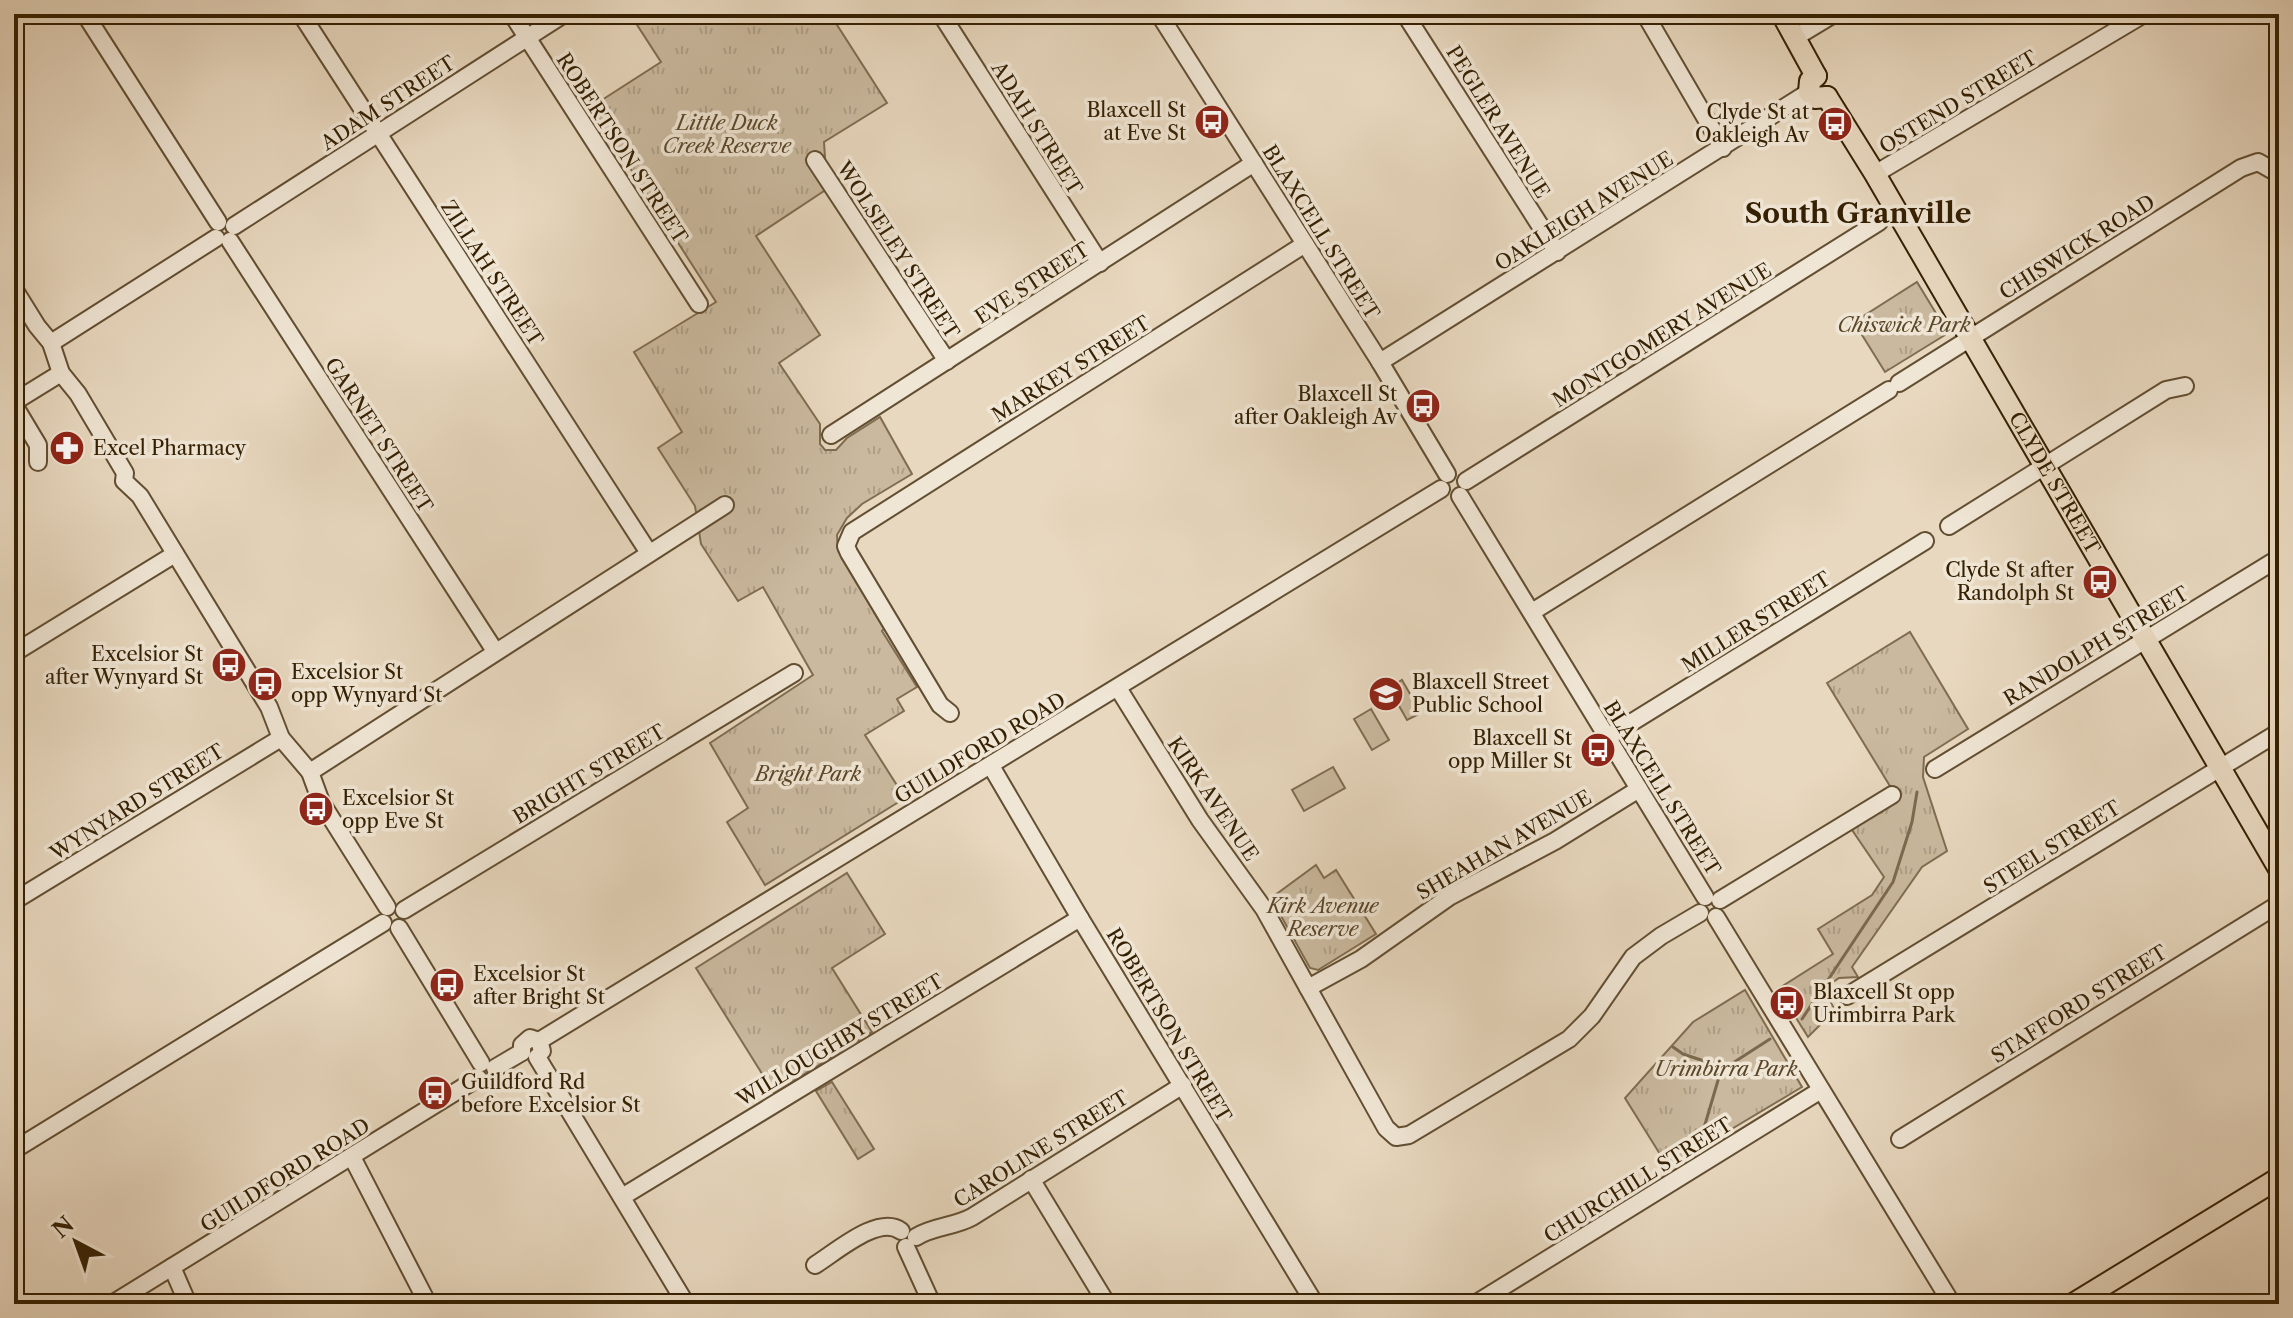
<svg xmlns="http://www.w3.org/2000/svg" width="2293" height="1318" font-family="'Libre Caslon Text',serif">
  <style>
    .park { fill: url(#park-tufts); stroke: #806c50; stroke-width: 2 }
    .garden { fill: #cab99f; stroke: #806c50; stroke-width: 2 }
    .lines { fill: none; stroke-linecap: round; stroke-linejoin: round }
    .stream { stroke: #7c694d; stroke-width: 3 }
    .minor-casing { stroke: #624e31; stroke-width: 20 }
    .major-casing { stroke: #352002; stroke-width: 24 }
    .minor { stroke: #f0e6d5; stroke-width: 16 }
    .major { stroke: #e8d8bf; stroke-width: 20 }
    .labels { text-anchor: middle; stroke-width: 7; stroke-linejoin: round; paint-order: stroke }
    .street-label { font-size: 20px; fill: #352002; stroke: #f0e6d5 }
    .poi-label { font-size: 20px; fill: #352002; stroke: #f0e6d5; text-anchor: start }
    .park-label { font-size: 20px; font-style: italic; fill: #5a4629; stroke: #f0e6d5 }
    .district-label { font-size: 28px; font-weight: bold; fill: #352002; stroke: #f0e6d5 }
  </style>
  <defs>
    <pattern id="park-tufts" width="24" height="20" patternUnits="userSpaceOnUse" patternTransform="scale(2)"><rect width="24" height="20" fill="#cab99f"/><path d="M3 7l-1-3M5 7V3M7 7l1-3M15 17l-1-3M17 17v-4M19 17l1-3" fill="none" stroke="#ae9f87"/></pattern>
  </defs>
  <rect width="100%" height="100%" fill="#e8d8bf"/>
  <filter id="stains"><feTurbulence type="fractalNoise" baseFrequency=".0025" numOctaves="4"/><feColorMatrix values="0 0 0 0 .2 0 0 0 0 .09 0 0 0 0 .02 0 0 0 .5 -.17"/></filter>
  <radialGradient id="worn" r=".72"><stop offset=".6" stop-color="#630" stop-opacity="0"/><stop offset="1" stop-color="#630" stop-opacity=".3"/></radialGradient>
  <g class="park">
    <polygon points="630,14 830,14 887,103 824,142 827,189 756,236 820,335 779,363 820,424 820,444 825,450 836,450 847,438 880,417 912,474 862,504 847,518 837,535 838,551 886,626 882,631 917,687 897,699 904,711 865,735 905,798 765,885 727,822 748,808 710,743 813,675 763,587 738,601 701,544 695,506 658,448 682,432 634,352 716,302 591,107 661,62"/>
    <polygon points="1917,282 1945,328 1945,335 1885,372 1854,322"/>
    <polygon points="1910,632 1968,729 1924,757 1923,777 1947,851 1922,867 1852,967 1858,977 1839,978 1823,989 1835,1010 1808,1037 1778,989 1833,954 1818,929 1872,895 1884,877 1850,827 1896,796 1827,683"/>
    <polygon points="1316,865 1324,878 1336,870 1376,934 1318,970 1310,968 1271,898"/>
    <polygon points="847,873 885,934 832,968 872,1032 774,1093 696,968"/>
    <polygon points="1745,990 1802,1087 1668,1167 1625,1098 1693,1022"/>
    <polygon points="832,1082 874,1149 858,1159 816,1091"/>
  </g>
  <g class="garden">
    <polygon points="1402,680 1421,713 1407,720 1389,688"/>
    <polygon points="1371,709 1389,740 1372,750 1354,719"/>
    <polygon points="1333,767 1345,788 1304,811 1292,790"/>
  </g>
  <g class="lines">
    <g class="stream">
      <polyline points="1802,1019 1893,882 1912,822 1917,792"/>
      <polyline points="1673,1047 1683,1054 1725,1068"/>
      <polyline points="1703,1145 1701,1138 1719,1077 1725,1068 1770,1039"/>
    </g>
    <defs>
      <g id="minor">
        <polyline points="85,14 218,222"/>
        <polyline points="301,14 649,553"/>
        <polyline points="512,14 699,304"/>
        <polyline points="941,14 1100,263"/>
        <polyline points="1159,14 1380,362 1447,474"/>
        <polyline points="1405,14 1557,252"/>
        <polyline points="1645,14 1723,148"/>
        <polyline points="1796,37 1834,14"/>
        <polyline points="815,160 947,361"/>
        <polyline points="1875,174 2144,14"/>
        <polyline points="234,226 564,14"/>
        <polyline points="230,241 495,651"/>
        <polyline points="14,289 37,326 51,343 61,373 78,394 125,473 124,481 140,496 269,707 281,738 310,772 321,802 387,907"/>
        <polyline points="51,343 216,238"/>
        <polyline points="1380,362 1809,92"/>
        <polyline points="1899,383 2241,168 2258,162 2279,174"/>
        <polyline points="14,402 61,373"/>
        <polyline points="14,405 38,445 38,462"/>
        <polyline points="831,435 1254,163"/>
        <polyline points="1466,481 1879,222"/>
        <polyline points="1460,496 1705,897"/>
        <polyline points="1949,526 2166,390 2185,386"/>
        <polyline points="1532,612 1889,390"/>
        <polyline points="14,653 175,554"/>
        <polyline points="1118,688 1200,820 1264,909 1386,1128 1396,1137 1409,1135 1569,1039 1592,1016 1633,957 1661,936 1700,913"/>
        <polyline points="950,713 940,705 849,553 846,546 852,532 1305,244"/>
        <polyline points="1608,737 1925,541"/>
        <polyline points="991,766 1080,918 1315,1304"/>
        <polyline points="1935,769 2279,558"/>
        <polyline points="310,772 725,505"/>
        <polyline points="1720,900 1892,795"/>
        <polyline points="14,901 281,738"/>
        <polyline points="404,910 794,673"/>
        <polyline points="1716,917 1952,1304"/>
        <polyline points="399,928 481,1063"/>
        <polyline points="1308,988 1361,959 1449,897 1555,841 1639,789"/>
        <polyline points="1847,996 2279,732"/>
        <polyline points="539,1041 1441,489"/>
        <polyline points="522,1052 522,1045 530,1038 539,1041 542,1051"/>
        <polyline points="537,1057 686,1304"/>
        <polyline points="495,1068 522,1052"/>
        <polyline points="1900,1139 2279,904"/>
        <polyline points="14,1150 383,923"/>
        <polyline points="352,1157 428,1304"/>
        <polyline points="1031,1179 1107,1304"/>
        <polyline points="622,1197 1080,918"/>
        <path d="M916,1237c17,-11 38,-10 56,-20l211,-132"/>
        <polyline points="906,1247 932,1304"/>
        <path d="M815,1265c21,-13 64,-51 86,-34"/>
        <polyline points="172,1267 188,1304"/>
        <polyline points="112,1304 478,1078"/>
        <polyline points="1475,1304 1821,1090"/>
      </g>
      <g id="major">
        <polyline points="1782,14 1816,76"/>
        <polyline points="1816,76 1810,81 1809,92 1815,98 1827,97"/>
        <path id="s1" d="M1827,97l48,77 404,695"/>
        <polyline points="2073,1304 2279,1178"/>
      </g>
    </defs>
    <use href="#minor" class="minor-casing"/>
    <use href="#major" class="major-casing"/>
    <use href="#minor" class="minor"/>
    <use href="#major" class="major"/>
  </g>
  <defs>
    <symbol id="bus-disc" viewBox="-11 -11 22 22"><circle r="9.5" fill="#8f2418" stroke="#f0e6d5"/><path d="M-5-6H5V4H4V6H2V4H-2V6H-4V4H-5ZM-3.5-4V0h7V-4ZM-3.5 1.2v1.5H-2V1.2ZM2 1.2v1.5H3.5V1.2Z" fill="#fff"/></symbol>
    <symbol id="pharmacy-disc" viewBox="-11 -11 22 22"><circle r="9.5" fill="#8f2418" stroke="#f0e6d5"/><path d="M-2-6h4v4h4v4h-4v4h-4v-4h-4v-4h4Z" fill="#fff"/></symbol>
    <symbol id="school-disc" viewBox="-11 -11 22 22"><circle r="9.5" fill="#8f2418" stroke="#f0e6d5"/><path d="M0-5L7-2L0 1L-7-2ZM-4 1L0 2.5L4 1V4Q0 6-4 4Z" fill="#fff"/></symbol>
  </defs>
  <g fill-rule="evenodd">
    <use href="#bus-disc" x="1192" y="102" width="40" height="40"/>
    <use href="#bus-disc" x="1815" y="104" width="40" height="40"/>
    <use href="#bus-disc" x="1403" y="386" width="40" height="40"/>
    <use href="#pharmacy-disc" x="47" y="428" width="40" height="40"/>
    <use href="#bus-disc" x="2080" y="562" width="40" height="40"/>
    <use href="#bus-disc" x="209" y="645" width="40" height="40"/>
    <use href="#bus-disc" x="245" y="664" width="40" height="40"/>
    <use href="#school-disc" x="1366" y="674" width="40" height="40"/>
    <use href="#bus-disc" x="1578" y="730" width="40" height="40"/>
    <use href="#bus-disc" x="296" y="789" width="40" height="40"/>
    <use href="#bus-disc" x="427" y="965" width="40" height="40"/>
    <use href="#bus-disc" x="1767" y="983" width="40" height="40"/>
    <use href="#bus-disc" x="415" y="1073" width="40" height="40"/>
  </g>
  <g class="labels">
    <g class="street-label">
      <text transform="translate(1958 102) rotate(-31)" y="7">OSTEND STREET</text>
      <text transform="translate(388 103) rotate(-33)" y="7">ADAM STREET</text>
      <text transform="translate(1498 122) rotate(58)" y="7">PEGLER AVENUE</text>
      <text transform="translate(1037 128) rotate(58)" y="7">ADAH STREET</text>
      <text transform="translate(622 148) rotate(57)" y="7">ROBERTSON STREET</text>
      <text transform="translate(1584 211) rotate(-32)" y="7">OAKLEIGH AVENUE</text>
      <text transform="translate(1321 232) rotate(58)" y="7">BLAXCELL STREET</text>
      <text transform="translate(2077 247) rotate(-32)" y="7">CHISWICK ROAD</text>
      <text transform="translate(898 250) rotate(57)" y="7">WOLSELEY STREET</text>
      <text transform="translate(492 273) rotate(57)" y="7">ZILLAH STREET</text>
      <text transform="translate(1032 283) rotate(-33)" y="7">EVE STREET</text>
      <text transform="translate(1662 335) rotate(-32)" y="7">MONTGOMERY AVENUE</text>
      <text transform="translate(1071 369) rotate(-32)" y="7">MARKEY STREET</text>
      <text transform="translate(379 435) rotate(57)" y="7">GARNET STREET</text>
      <text dy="7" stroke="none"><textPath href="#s1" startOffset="448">CLYDE STREET</textPath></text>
      <text transform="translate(1756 622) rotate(-32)" y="7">MILLER STREET</text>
      <text transform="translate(2096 646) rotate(-31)" y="7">RANDOLPH STREET</text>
      <text transform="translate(980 748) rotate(-31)" y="7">GUILDFORD ROAD</text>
      <text transform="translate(589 774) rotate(-31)" y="7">BRIGHT STREET</text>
      <text transform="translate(1662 788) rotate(58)" y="7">BLAXCELL STREET</text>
      <text transform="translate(1213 799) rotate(56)" y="7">KIRK AVENUE</text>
      <text transform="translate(137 802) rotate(-32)" y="7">WYNYARD STREET</text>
      <text transform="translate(1504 845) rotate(-30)" y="7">SHEAHAN AVENUE</text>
      <text transform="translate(2052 847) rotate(-32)" y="7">STEEL STREET</text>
      <text transform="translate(2079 1004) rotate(-32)" y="7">STAFFORD STREET</text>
      <text transform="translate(1169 1025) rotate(59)" y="7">ROBERTSON STREET</text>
      <text transform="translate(840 1040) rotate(-31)" y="7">WILLOUGHBY STREET</text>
      <text transform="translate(1041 1149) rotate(-32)" y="7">CAROLINE STREET</text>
      <text transform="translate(285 1175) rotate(-32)" y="7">GUILDFORD ROAD</text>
      <text transform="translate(1638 1180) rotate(-32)" y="7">CHURCHILL STREET</text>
    </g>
    <g class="poi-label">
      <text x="1186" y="117" text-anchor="end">Blaxcell St<tspan x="1186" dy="23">at Eve St</tspan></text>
      <text x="1809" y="119" text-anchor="end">Clyde St at<tspan x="1809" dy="23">Oakleigh Av</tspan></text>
      <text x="1397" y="401" text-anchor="end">Blaxcell St<tspan x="1397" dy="23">after Oakleigh Av</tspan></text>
      <text x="93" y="455">Excel Pharmacy</text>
      <text x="2074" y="577" text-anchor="end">Clyde St after<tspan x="2074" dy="23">Randolph St</tspan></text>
      <text x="203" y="661" text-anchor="end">Excelsior St<tspan x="203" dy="23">after Wynyard St</tspan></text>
      <text x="291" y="679">Excelsior St<tspan x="291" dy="23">opp Wynyard St</tspan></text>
      <text x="1412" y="689">Blaxcell Street<tspan x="1412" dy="23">Public School</tspan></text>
      <text x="1572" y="745" text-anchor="end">Blaxcell St<tspan x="1572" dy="23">opp Miller St</tspan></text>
      <text x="342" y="805">Excelsior St<tspan x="342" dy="23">opp Eve St</tspan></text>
      <text x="473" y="981">Excelsior St<tspan x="473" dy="23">after Bright St</tspan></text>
      <text x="1813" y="999">Blaxcell St opp<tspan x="1813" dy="23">Urimbirra Park</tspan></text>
      <text x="461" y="1089">Guildford Rd<tspan x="461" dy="23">before Excelsior St</tspan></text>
    </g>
    <g class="park-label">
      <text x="727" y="130">Little Duck<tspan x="727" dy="23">Creek Reserve</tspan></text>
      <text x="1904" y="332">Chiswick Park</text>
      <text x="808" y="781">Bright Park</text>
      <text x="1323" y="913">Kirk Avenue<tspan x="1323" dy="23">Reserve</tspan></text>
      <text x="1726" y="1076">Urimbirra Park</text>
    </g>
    <g class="district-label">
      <text x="1858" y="223">South Granville</text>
    </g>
  </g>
  <rect width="2293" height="1318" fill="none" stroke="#e8d8bf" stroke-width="48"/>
  <rect x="16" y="16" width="2261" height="1286" fill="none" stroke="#352002" stroke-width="4"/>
  <rect x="24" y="24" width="2245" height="1270" fill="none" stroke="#352002" stroke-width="2"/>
  <g transform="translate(76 1242) rotate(319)" stroke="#f0e6d5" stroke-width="6" paint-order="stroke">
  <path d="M0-6L14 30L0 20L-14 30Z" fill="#352002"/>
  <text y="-12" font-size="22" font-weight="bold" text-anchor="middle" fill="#352002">N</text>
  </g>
  <rect width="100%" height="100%" filter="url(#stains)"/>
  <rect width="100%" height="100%" fill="url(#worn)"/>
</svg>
